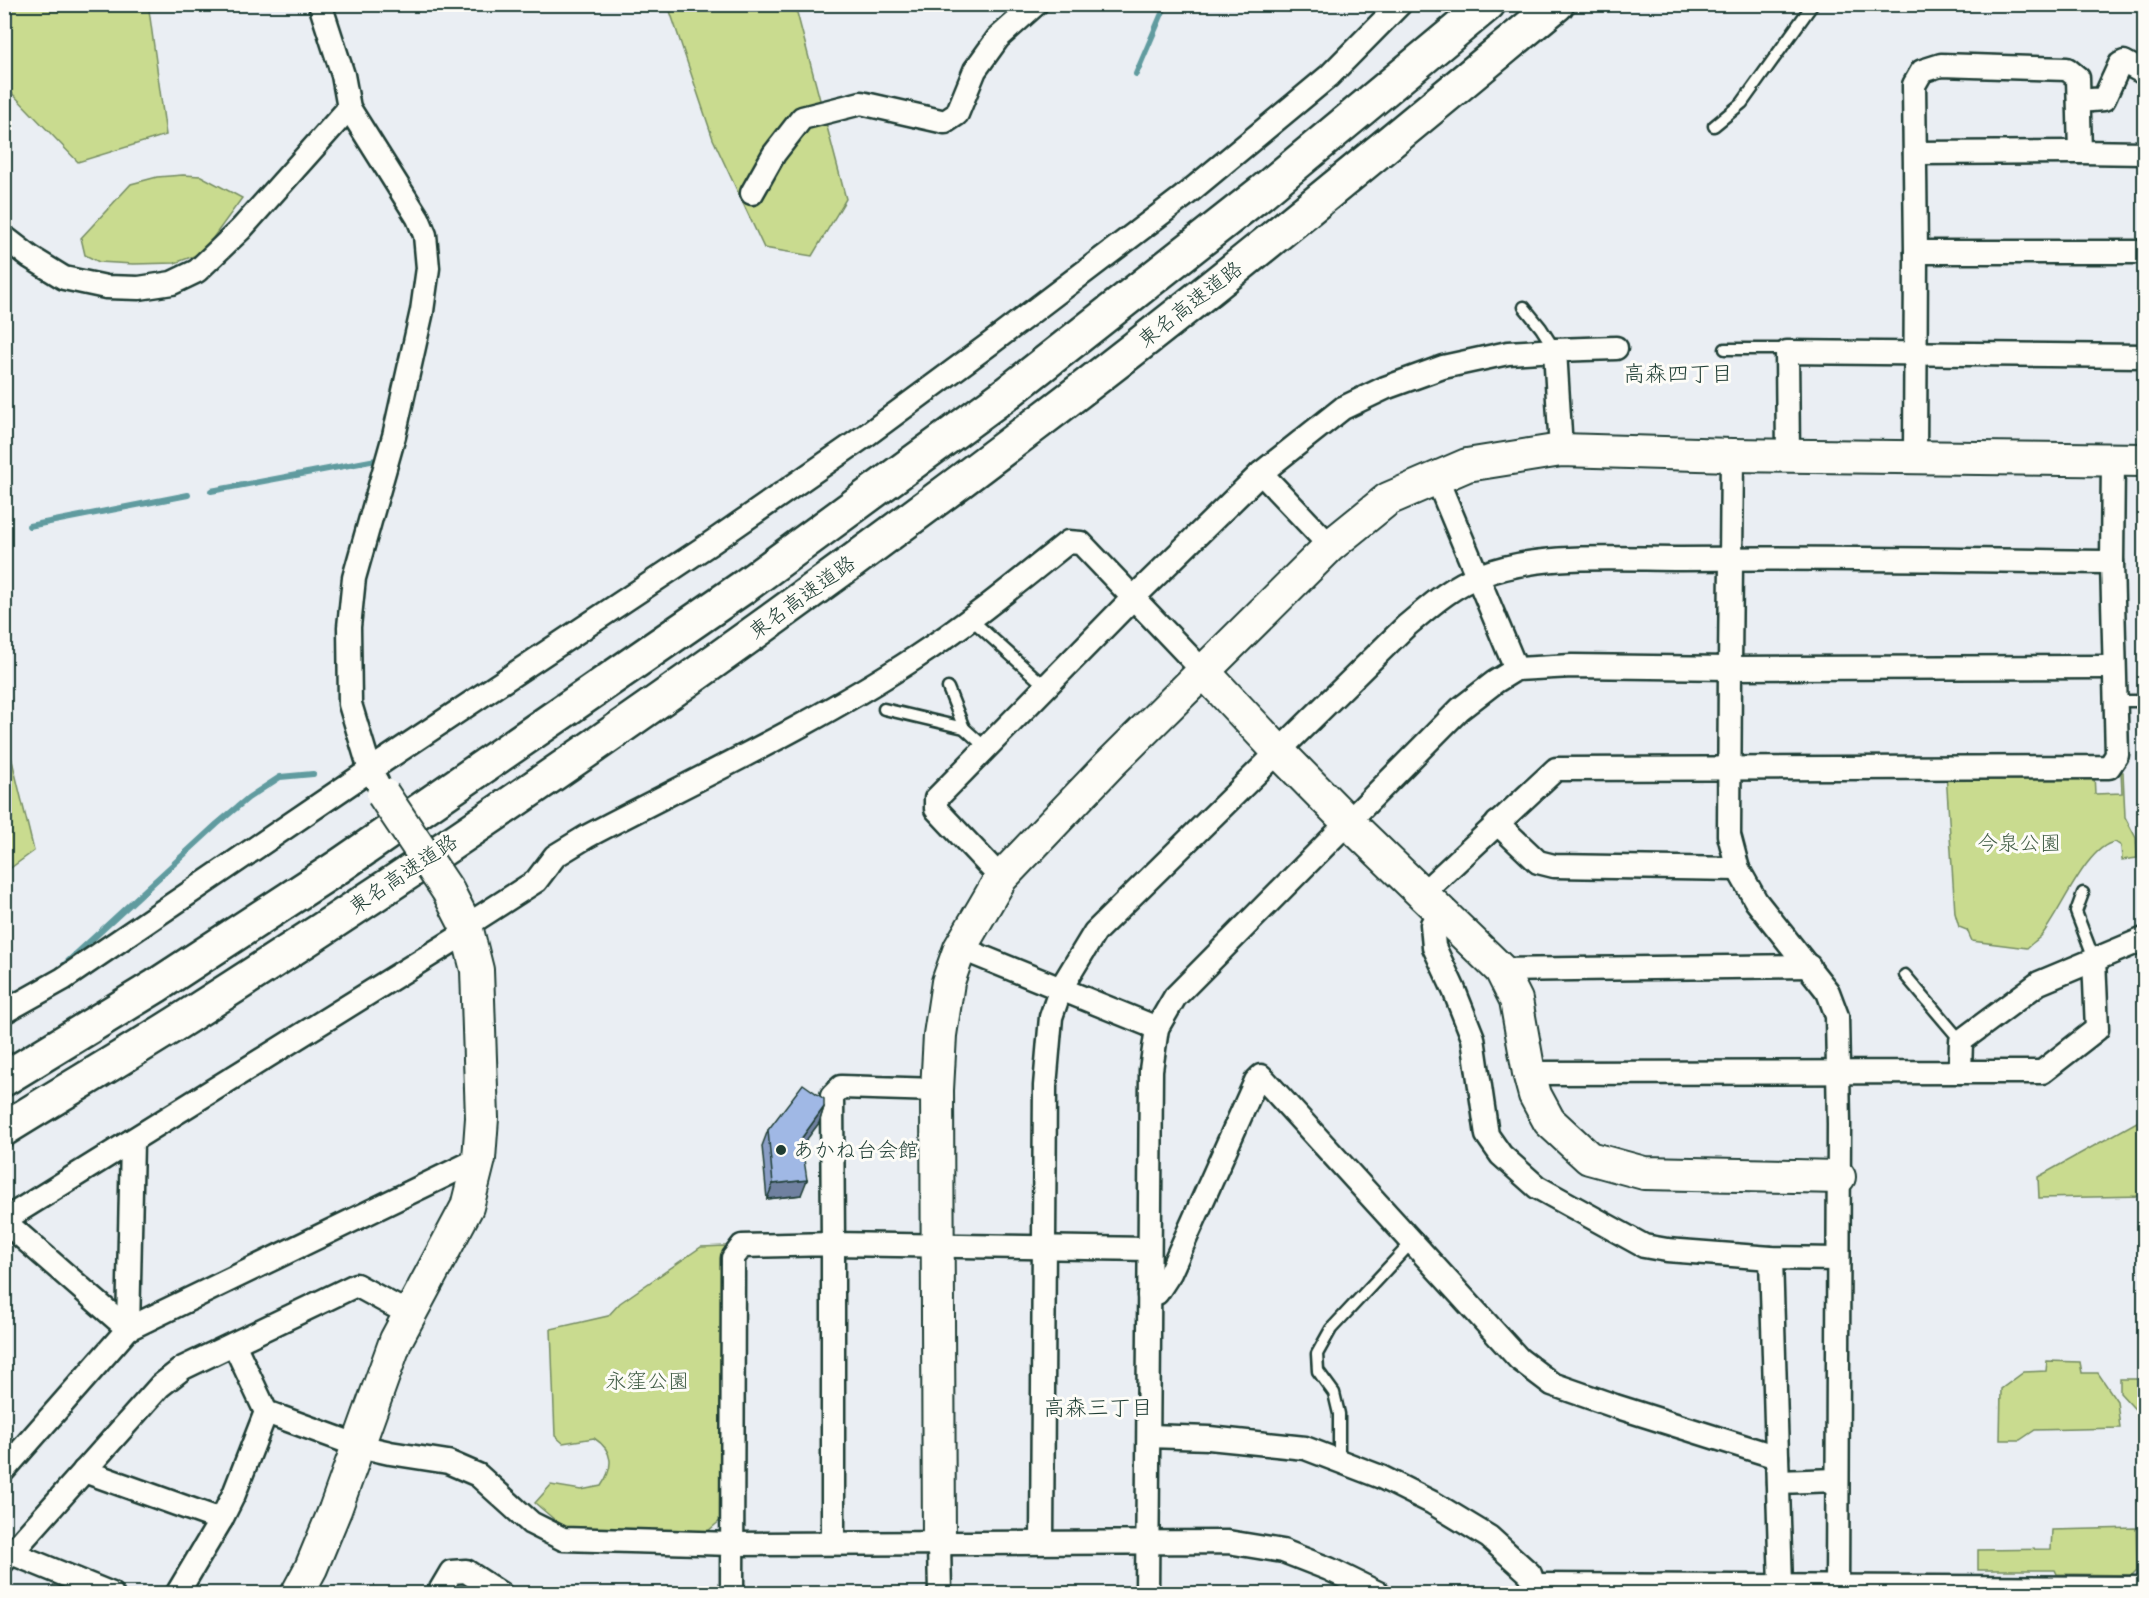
<svg xmlns="http://www.w3.org/2000/svg" width="2149" height="1598" font-family="'Indie Flower','Klee One',sans-serif">
  <style>
    .green { fill: #c9db8f; stroke: #748c62; stroke-width: 1.5 }
    .lines { fill: none; stroke-linecap: round; stroke-linejoin: round }
    .stream { stroke: #609b9f; stroke-width: 6 }
    .lane-casing { stroke: #1f3d34; stroke-width: 15 }
    .street-casing { stroke: #1f3d34; stroke-width: 27 }
    .secondary-casing { stroke: #1f3d34; stroke-width: 36 }
    .highway-casing { stroke: #1f3d34; stroke-width: 38 }
    .lane { stroke: #fdfcf7; stroke-width: 10 }
    .street { stroke: #fdfcf7; stroke-width: 22 }
    .secondary { stroke: #fdfcf7; stroke-width: 32 }
    .highway { stroke: #fdfcf7; stroke-width: 33 }
    .secondary-bridge-casing { stroke: #1f3d34; stroke-width: 36; stroke-linecap: butt }
    .secondary-bridge { stroke: #fdfcf7; stroke-width: 32 }
    .wall { fill: #8a9ec5; stroke: #1f3d34; stroke-width: 1.5 }
    .shaded-wall { fill: #7081a0; stroke: #1f3d34; stroke-width: 1.5 }
    .building { fill: #a0b8e5; stroke: #1f3d34; stroke-width: 1.5 }
    .poi-dot { fill: #1f3d34; stroke: #fdfcf7; stroke-width: 2 }
    .labels { text-anchor: middle; stroke-width: 6; stroke-linejoin: round; paint-order: stroke }
    .street-label { font-size: 21px; fill: #1f3d34; stroke: #fdfcf7 }
    .park-label { font-size: 21px; fill: #415d46; stroke: #fdfcf7 }
    .poi-label { font-size: 21px; fill: #1f3d34; stroke: #fdfcf7; text-anchor: start }
    .neighbourhood-label { font-size: 22px; fill: #1f3d34; stroke: #fdfcf7 }
  </style>
  <rect width="100%" height="100%" fill="#eaeef3"/>
  <filter id="ink" filterUnits="userSpaceOnUse"><feTurbulence type="fractalNoise" baseFrequency=".0167" numOctaves="2"/><feDisplacementMap in="SourceGraphic" scale="12" xChannelSelector="R" yChannelSelector="G"/><feConvolveMatrix kernelMatrix="1 2 1 2 8 2 1 2 1" color-interpolation-filters="sRGB"/></filter>
  <g filter="url(#ink)">
    <g class="green">
      <polygon points="5,4 146,5 149,10 166,135 78,162 5,86"/>
      <polygon points="668,5 795,5 846,199 812,256 764,248 713,139"/>
      <polygon points="183,175 201,176 242,198 202,253 175,263 133,264 99,262 85,255 81,238 131,184 157,177"/>
      <polygon points="4,742 9,748 34,851 5,872"/>
      <path d="M2121,772h2l2,45 11,21 1,20 -15,2 -1,-14 -6,-4c-29,4 -55,72 -74,94 -4,4 -10,8 -14,12l-55,-7 -5,-11 -8,-3 -4,-14 -9,-140h148l1,21 27,-1z"/>
      <polygon points="2144,1118 2144,1196 2039,1198 2038,1177"/>
      <path d="M725,1246l-3,273 -14,12h-133l-19,-10 -21,-18 16,-18 30,5 20,-4c13,-19 13,-35 -7,-48l-31,5 -8,-7 -4,-107 57,-13 12,-13 81,-56z"/>
      <polygon points="2047,1361 2080,1362 2082,1373 2098,1373 2117,1401 2120,1428 2035,1430 2020,1440 2000,1440 2001,1389 2024,1372 2046,1371"/>
      <polygon points="2120,1379 2144,1379 2144,1419 2120,1393"/>
      <polygon points="2136,1528 2137,1570 2132,1575 2057,1574 2055,1570 1978,1570 1978,1550 2051,1549 2052,1530"/>
    </g>
    <g class="lines">
      <g class="stream">
        <polyline points="1136,74 1166,4"/>
        <polyline points="211,491 376,460"/>
        <polyline points="29,526 188,495"/>
        <polyline points="62,967 217,824 248,798 280,777 313,774"/>
        <polyline points="4,995 10,991 21,995"/>
      </g>
      <defs>
        <g id="lane">
          <polyline points="1714,126 1742,103 1813,4"/>
          <polyline points="1524,307 1541,328 1555,350"/>
          <polyline points="1725,349 1781,349 1787,352"/>
          <polyline points="971,619 1046,687"/>
          <polyline points="948,688 964,728"/>
          <polyline points="2115,701 2144,701"/>
          <polyline points="884,709 964,728 986,748"/>
          <polyline points="2083,893 2076,912 2094,959"/>
          <polyline points="1905,975 1961,1041"/>
          <polyline points="1339,1461 1339,1414 1334,1393 1318,1371 1317,1354 1331,1329 1413,1241"/>
        </g>
        <g id="street">
          <polyline points="320,4 343,75 349,108 418,218 425,235 428,268 422,311 394,436 354,578 349,627 350,704 370,770 377,782"/>
          <polyline points="2079,101 2104,99 2120,64 2124,62 2144,73"/>
          <polyline points="1915,153 2080,152"/>
          <polyline points="752,193 774,154 802,118 861,103 945,122 957,114 975,70 998,38 1036,4"/>
          <polyline points="4,237 30,257 64,278 106,287 139,288 172,283 197,271 241,229 349,108"/>
          <polyline points="1916,252 2144,252"/>
          <polyline points="1555,350 1616,348"/>
          <polyline points="1788,456 1787,352 2144,356"/>
          <polyline points="1915,457 1916,252 1914,85 1922,71 1941,65 2067,69 2078,78 2080,152 2144,153"/>
          <polyline points="1261,473 1330,546"/>
          <polyline points="1436,477 1516,669"/>
          <polyline points="1497,823 1538,862 1554,866 1738,869"/>
          <polyline points="1001,878 936,809 936,799 1133,598 1261,473 1343,408 1385,388 1443,367 1508,353 1555,350 1561,450"/>
          <polyline points="1423,893 1556,769 2109,767 2117,755 2112,562 2113,460"/>
          <polyline points="1442,912 1432,924 1434,947 1454,990 1473,1038 1487,1135 1501,1155 1537,1187 1644,1246 1667,1250 1771,1258 1838,1259"/>
          <path d="M466,926l70,-45 19,-25 31,-19c110,-58 225,-111 329,-179 54,-35 103,-76 153,-116l13,1 123,129"/>
          <polyline points="960,948 1157,1028"/>
          <polyline points="1501,970 1809,966"/>
          <polyline points="4,1012 63,979 370,770 711,543 868,434 991,343 1183,197 1329,76 1400,4"/>
          <polyline points="1960,1072 2042,1072 2097,1029 2094,959"/>
          <polyline points="1529,1073 1960,1072 1961,1041 2039,983 2144,939"/>
          <polyline points="937,1090 841,1087 832,1096 833,1244 1149,1249"/>
          <polyline points="4,1220 467,932"/>
          <polyline points="4,1221 128,1329"/>
          <polyline points="1771,1258 1781,1586"/>
          <polyline points="1149,1295 1157,1293 1170,1273 1256,1081 1261,1076 1519,1359 1552,1384 1615,1406 1777,1457"/>
          <polyline points="128,1329 132,1141"/>
          <polyline points="234,1344 266,1412 359,1446 390,1453 448,1462 478,1475 531,1523 563,1539 732,1544 1228,1542 1283,1551 1329,1569 1380,1594"/>
          <polyline points="1149,1436 1209,1438 1305,1448 1381,1477 1433,1503 1489,1537 1530,1574 1534,1585"/>
          <polyline points="4,1470 128,1329 479,1159"/>
          <polyline points="84,1471 221,1520"/>
          <polyline points="1778,1482 1837,1480"/>
          <path d="M1042,1542l3,-456 6,-69 10,-29 34,-56 310,-305c23,-19 45,-40 74,-51 60,-24 138,-17 202,-17 143,-2 287,1 431,3"/>
          <polyline points="939,1543 940,1594"/>
          <polyline points="4,1550 112,1594"/>
          <polyline points="4,1561 160,1386 183,1368 356,1285 409,1314"/>
          <polyline points="177,1594 221,1520 234,1494 266,1412"/>
          <polyline points="438,1594 451,1572 466,1571 501,1594"/>
          <polyline points="732,1594 733,1258 742,1246 833,1244 833,1543"/>
          <polyline points="1147,1594 1151,1070 1157,1028 1175,997 1460,709 1495,682 1516,669 1572,666 1730,668 1732,455"/>
          <polyline points="1527,1594 1534,1585 2144,1588"/>
          <polyline points="1837,1594 1839,1124 1837,1016 1828,992 1756,901 1738,869 1729,835 1730,668 2114,667"/>
        </g>
        <g id="secondary">
          <polyline points="1204,672 1279,752 1348,822 1501,970 1516,1000 1529,1073 1535,1095 1549,1121 1589,1158 1644,1173 1839,1177"/>
          <polyline points="939,1543 937,1090 940,1035 948,982 960,948 1001,878 1109,765 1330,546 1388,499 1467,465 1561,450 1732,455 2144,460"/>
          <polyline points="297,1594 311,1568 335,1510 396,1340 467,1207 479,1159 482,1118 477,970 466,926 448,891"/>
        </g>
        <g id="highway">
          <polyline points="4,1079 156,986 338,867 745,586 1002,397 1262,192 1488,4"/>
          <path d="M4,1129c58,-36 116,-70 173,-106 293,-186 578,-385 854,-595 180,-136 352,-280 526,-424"/>
        </g>
      </defs>
      <use href="#lane" class="lane-casing"/>
      <use href="#street" class="street-casing"/>
      <use href="#secondary" class="secondary-casing"/>
      <use href="#highway" class="highway-casing"/>
      <use href="#lane" class="lane"/>
      <use href="#street" class="street"/>
      <use href="#secondary" class="secondary"/>
      <use href="#highway" class="highway"/>
      <defs>
        <polyline id="secondary-bridge" points="383,794 448,891"/>
      </defs>
      <use href="#secondary-bridge" class="secondary-bridge-casing"/>
      <use href="#secondary-bridge" class="secondary-bridge"/>
    </g>
    <g class="wall">
      <polygon points="824,1107 819,1123 802,1145 801,1195 767,1199 762,1146 768,1130"/>
      <polygon points="2145,1519 2145,1570 2142,1526"/>
    </g>
    <g class="shaded-wall">
      <polygon points="824,1107 819,1123 796,1154 801,1139"/>
      <polygon points="807,1180 801,1195 767,1199 773,1184"/>
    </g>
    <polygon class="building" points="803,1084 824,1099 824,1107 801,1139 807,1180 773,1184 768,1130"/>
  </g>
  <circle class="poi-dot" cx="781" cy="1150" r="6"/>
  <g class="labels">
    <g class="street-label">
      <text transform="translate(1190 304) rotate(-38)" y="7">東名高速道路</text>
      <text transform="translate(802 597) rotate(-36)" y="7">東名高速道路</text>
      <text transform="translate(403 874) rotate(-34)" y="7">東名高速道路</text>
    </g>
    <g class="park-label">
      <text x="2019" y="850">今泉公園</text>
      <text x="647" y="1388">永窪公園</text>
    </g>
    <g class="poi-label">
      <text x="793" y="1157">あかね台会館</text>
    </g>
    <g class="neighbourhood-label">
      <text x="1678" y="381">高森四丁目</text>
      <text x="1098" y="1415">高森三丁目</text>
    </g>
  </g>
  <rect width="2149" height="1598" fill="none" stroke="#fdfcf7" stroke-width="24"/>
  <rect x="12" y="12" width="2125" height="1574" fill="none" stroke="#1f3d34" stroke-width="2" filter="url(#ink)"/>
</svg>
